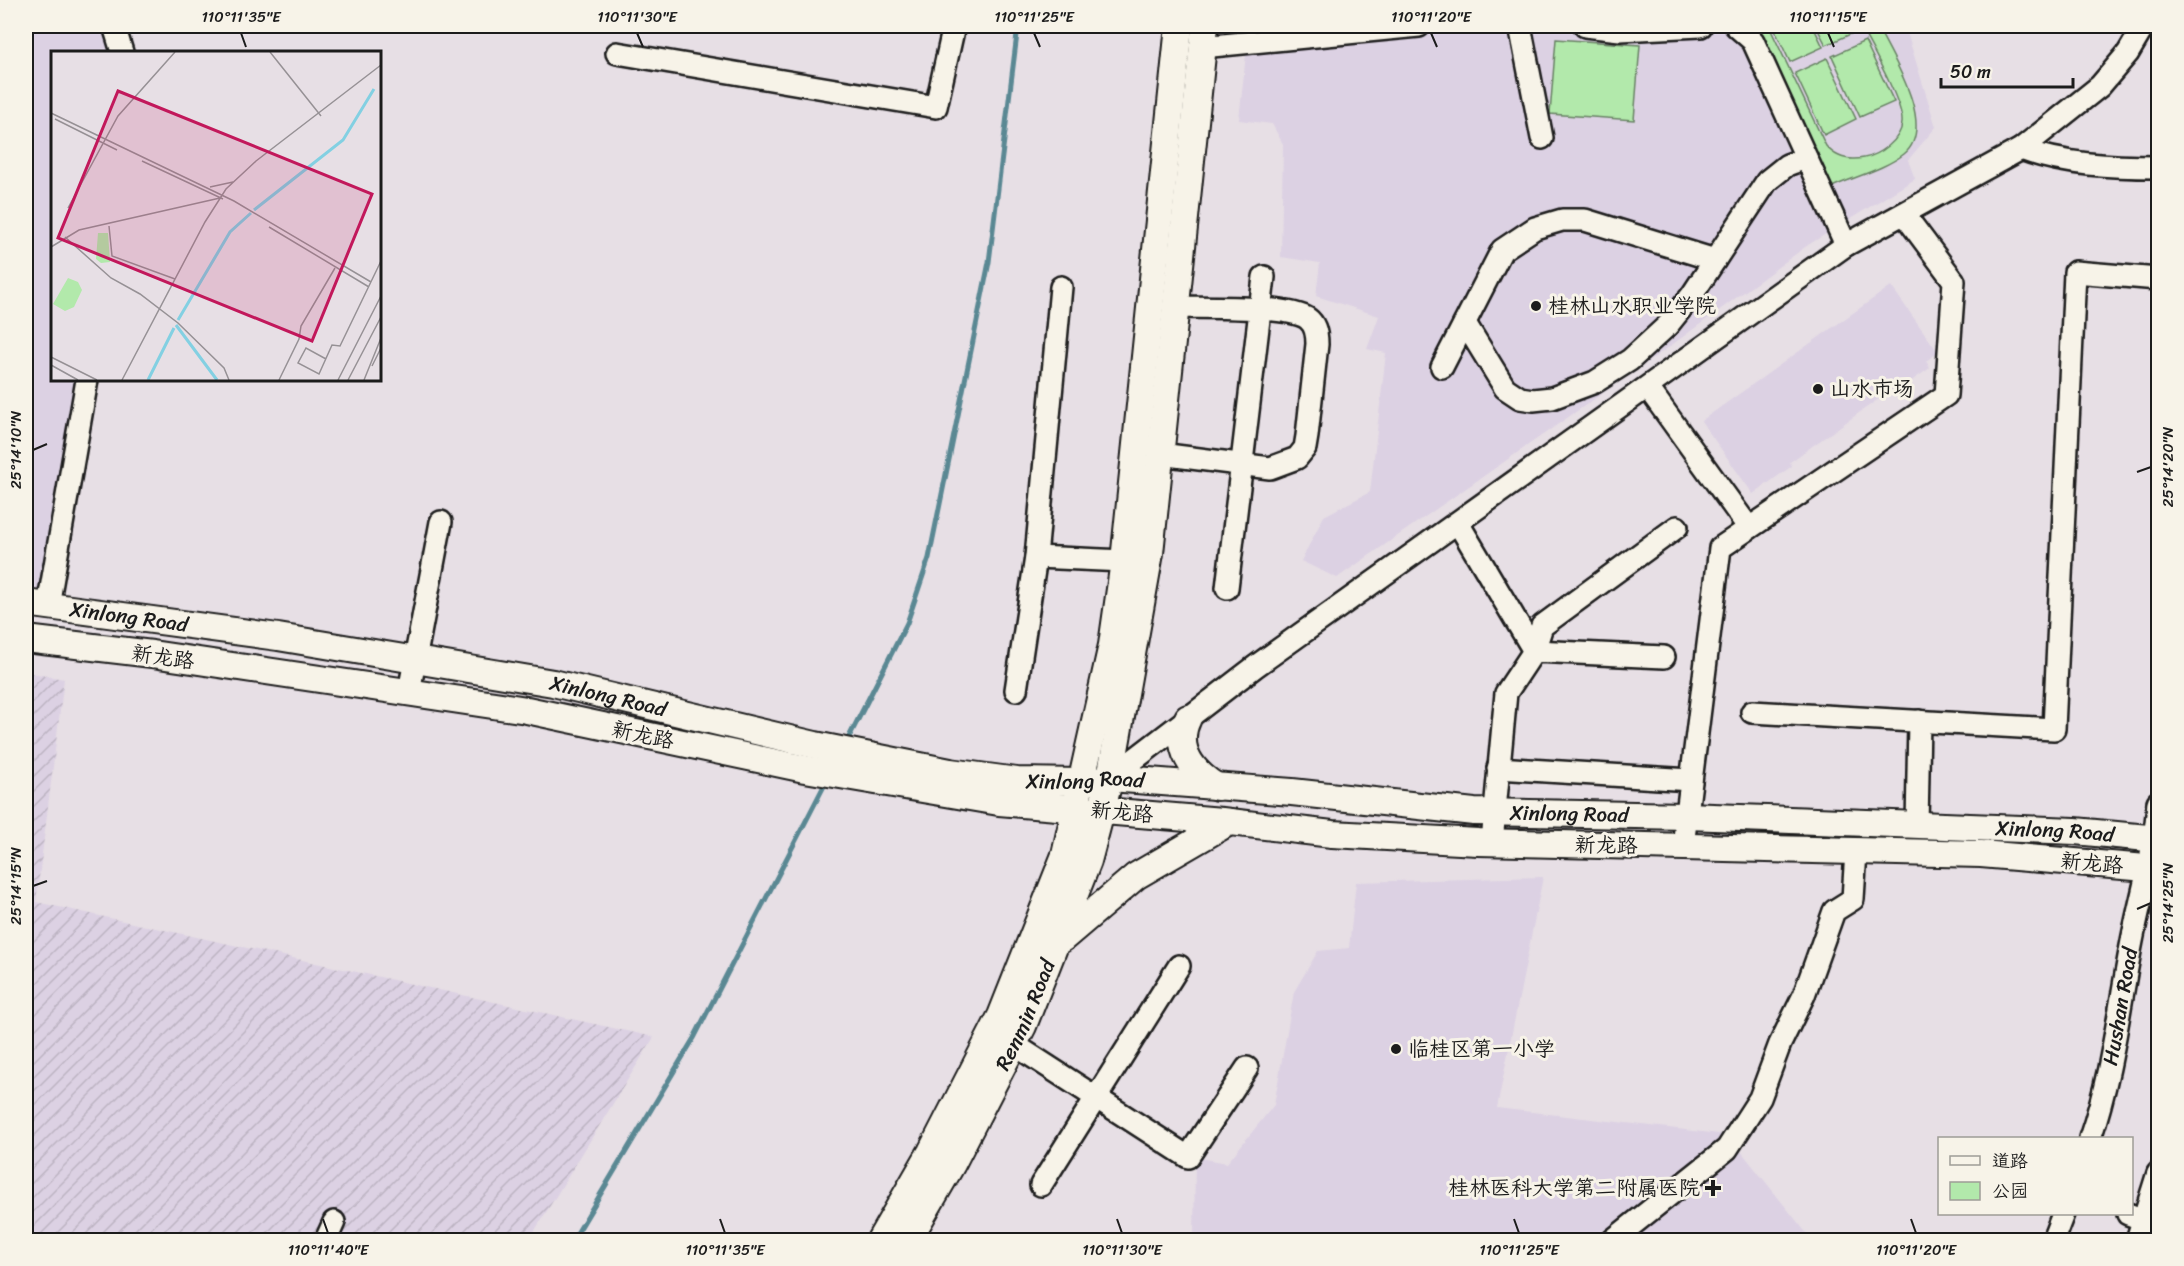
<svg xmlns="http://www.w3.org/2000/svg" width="2184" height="1266" font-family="Sriracha,'LXGW WenKai TC',sans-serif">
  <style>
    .built { fill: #dcd1e3 }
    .industrial { fill: url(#industrial-furrows) }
    .park { fill: #b2e9ab; stroke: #678264; stroke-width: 1.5 }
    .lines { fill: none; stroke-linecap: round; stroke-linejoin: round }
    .stream { stroke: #5a8893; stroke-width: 5 }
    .minor-casing { stroke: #1c1c1c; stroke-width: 26 }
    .major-casing { stroke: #1c1c1c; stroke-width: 30 }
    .minor { stroke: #f7f3e8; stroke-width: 21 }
    .major { stroke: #f7f3e8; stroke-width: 26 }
    .ticks { fill: none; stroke: #1c1c1c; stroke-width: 2 }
    .poi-dot { fill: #1c1c1c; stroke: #f7f3e8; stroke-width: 2 }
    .labels { text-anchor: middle; stroke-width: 6; stroke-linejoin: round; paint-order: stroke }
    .poi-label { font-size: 21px; fill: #1c1c1c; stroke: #f7f3e8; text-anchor: start }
    .street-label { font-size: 21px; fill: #1c1c1c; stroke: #f7f3e8 }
    .inset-river { fill: none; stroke: #83d0e2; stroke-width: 3 }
    .inset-road { fill: none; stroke: #969195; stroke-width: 1.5 }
    .view { fill: #c2185b; fill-opacity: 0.15; stroke: #c2185b; stroke-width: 3 }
    .inset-edge { fill: none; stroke: #1c1c1c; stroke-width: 3 }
    .neatline { fill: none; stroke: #1c1c1c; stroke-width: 2 }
    .ticks-label { font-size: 15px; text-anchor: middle; fill: #1c1c1c }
  </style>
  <defs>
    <pattern id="industrial-furrows" width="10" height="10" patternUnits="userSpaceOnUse" patternTransform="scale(1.5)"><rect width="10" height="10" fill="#dcd1e3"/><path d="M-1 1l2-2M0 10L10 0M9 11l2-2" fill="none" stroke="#bcb3c2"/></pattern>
  </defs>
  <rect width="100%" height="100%" fill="#e7dfe5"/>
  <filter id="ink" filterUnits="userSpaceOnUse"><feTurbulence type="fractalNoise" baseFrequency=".0167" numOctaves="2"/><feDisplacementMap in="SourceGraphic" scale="12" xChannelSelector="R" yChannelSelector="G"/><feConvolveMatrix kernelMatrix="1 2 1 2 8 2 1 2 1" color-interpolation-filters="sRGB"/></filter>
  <g filter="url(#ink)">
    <g class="built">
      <polygon points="26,26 104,26 111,52 52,52 52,380 75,380 37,598 26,597"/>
      <polygon points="1249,26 1905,26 1936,127 1908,160 1915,179 1808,245 1669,347 1337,578 1301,561 1324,516 1370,492 1386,353 1367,349 1379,316 1316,296 1320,263 1281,257 1283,144 1272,124 1239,120"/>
      <polygon points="1891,286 1938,352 1926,361 1930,368 1897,391 1894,388 1790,462 1792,466 1753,494 1701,421"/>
      <polygon points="1543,877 1497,1108 1728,1135 1812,1240 1194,1240 1195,1157 1227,1163 1274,1105 1294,992 1318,951 1349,948 1356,882"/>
    </g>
    <polygon class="industrial" points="26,672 64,679 36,902 654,1037 529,1240 26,1240"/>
    <g class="park">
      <path d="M1753,26h16l57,120c10,12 23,15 38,12 16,-3 37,-18 38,-35 2,-19 -32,-78 -42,-97h17c14,29 61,100 27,128 -19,15 -50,23 -72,33z"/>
      <polygon points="1773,26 1813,26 1823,47 1790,62"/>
      <polygon points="1816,26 1858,26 1860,30 1826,45"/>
      <polygon points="1556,39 1640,45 1634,120 1550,114"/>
      <polygon points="1865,41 1894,102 1860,117 1832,56"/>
      <polygon points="1827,58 1856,119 1824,135 1795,73"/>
    </g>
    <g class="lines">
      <g class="stream">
        <polyline points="845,745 907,623 929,558 989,262 1018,26"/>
        <polyline points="573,1240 694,1038 827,780"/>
      </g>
      <defs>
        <g id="minor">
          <polyline points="114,26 122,52"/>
          <polyline points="1520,26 1542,138"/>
          <polyline points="1585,26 1620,30 1701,26"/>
          <polyline points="1736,26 1753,41 1846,245"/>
          <polyline points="1202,47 1419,26"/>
          <polyline points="617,53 936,107 954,26"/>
          <path d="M2021,149c42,16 92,18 137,18"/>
          <polyline points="1465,323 1505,388 1520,398 1533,400 1552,398 1595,382 1630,360 1668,325 1692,295 1767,181 1787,165 1806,158"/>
          <polyline points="1442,367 1502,250 1535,228 1562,220 1585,220 1715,260"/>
          <polyline points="1648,388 1749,528"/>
          <path d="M1160,454l110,14 27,-10 8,-10 2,-12 10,-92c0,-9 -1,-19 -9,-25 -17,-14 -107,-11 -133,-12"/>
          <polyline points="1458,523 1534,651"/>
          <polyline points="1036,557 1124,561"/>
          <polyline points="1227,588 1264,277"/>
          <polyline points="48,606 87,380"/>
          <polyline points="1534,651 1542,626 1677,527"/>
          <polyline points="1016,690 1036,557 1061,287"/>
          <polyline points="409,692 441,522"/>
          <polyline points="1752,712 2054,729 2075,272 2158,279"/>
          <polyline points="1498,768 1691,780"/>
          <polyline points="1110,778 1256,666 1846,245 2021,149 2100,86 2128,53 2144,26"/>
          <polyline points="1917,825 1919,721"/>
          <polyline points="1492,842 1506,693 1534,651 1664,657"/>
          <polyline points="1683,846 1720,548 1946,395 1954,281 1904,214"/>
          <polyline points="1001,1036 1188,1157 1247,1068"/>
          <path id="s1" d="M2090,1138c22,-63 29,-131 42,-197 9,-46 23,-91 26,-139"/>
          <polyline points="1041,1185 1179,966"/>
          <polyline points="2128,1214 2158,1225"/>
          <polyline points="326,1240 334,1222"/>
          <polyline points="1613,1240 1727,1149 1760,1098 1780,1044 1804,995 1834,911 1853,899 1856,851"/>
          <polyline points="2053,1240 2063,1214"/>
          <polyline points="2137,1240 2158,1173"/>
        </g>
        <g id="major">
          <path id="s2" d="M26,603l252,34 275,46 262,62 135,27 67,9 65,1 28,-4 182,14 182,20 213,4 388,15 83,8"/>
          <polyline points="26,639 152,654 527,710 805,769 999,802 1222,821 1332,834 1478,842 1981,854 2158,869"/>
          <path d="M1188,718c-15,30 5,54 29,69"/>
          <polyline points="1062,939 1136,876 1229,822"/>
          <polyline points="880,1240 931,1152 1001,1016 1065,855 1112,645 1124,561 1179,26"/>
          <path id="s3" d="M908,1240l44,-76 71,-138 65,-165 22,-83 40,-225 55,-527"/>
        </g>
      </defs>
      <use href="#minor" class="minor-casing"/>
      <use href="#major" class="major-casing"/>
      <use href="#minor" class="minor"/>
      <use href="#major" class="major"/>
    </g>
  </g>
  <path class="ticks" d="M241,33l5,14M637,33l6,14M1034,33l6,14M1431,33l6,14M1828,33l6,14M33,450l14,-6M2137,472l14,-5M33,886l14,-5M2137,909l14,-6M323,1219l5,14M720,1219l5,14M1117,1219l5,14M1514,1219l5,14M1911,1219l5,14"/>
  <g class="poi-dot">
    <circle cx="1536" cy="306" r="6"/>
    <circle cx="1818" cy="389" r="6"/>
    <circle cx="1396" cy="1049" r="6"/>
    <path d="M1710 1179h6v6h6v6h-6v6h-6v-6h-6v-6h6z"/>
  </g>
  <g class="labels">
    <g class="poi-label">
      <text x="1548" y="313">桂林山水职业学院</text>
      <text x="1830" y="396">山水市场</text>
      <text x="1408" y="1056">临桂区第一小学</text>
      <text x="1700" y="1195" text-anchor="end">桂林医科大学第二附属医院</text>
    </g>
    <g class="street-label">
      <text dy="7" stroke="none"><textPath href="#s2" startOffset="104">Xinlong Road</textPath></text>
      <text transform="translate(163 657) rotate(8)" y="7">新龙路</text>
      <text dy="7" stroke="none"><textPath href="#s2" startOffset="590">Xinlong Road</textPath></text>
      <text transform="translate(643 735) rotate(12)" y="7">新龙路</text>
      <text dy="7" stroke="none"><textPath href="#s2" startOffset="1076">Xinlong Road</textPath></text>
      <text transform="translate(1122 812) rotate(5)" y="7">新龙路</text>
      <text dy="7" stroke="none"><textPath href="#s2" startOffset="1562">Xinlong Road</textPath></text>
      <text dy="7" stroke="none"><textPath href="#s2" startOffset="2048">Xinlong Road</textPath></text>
      <text transform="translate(1606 845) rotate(1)" y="7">新龙路</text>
      <text transform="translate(2092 863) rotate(5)" y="7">新龙路</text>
      <text dy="7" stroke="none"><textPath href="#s1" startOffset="135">Hushan Road</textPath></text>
      <text dy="7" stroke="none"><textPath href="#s3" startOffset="254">Renmin Road</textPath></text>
    </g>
  </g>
  <g transform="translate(51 51)">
    <rect width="330" height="330" fill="#e7dfe5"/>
    <path d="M47,182h10l2,29 -9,1 -5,-4zM17,227l10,4 4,8 -8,17 -9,4 -12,-7z" fill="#b2e9ab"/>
    <path class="inset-river" d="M203,159l89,-70 31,-51M127,269l52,-88 21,-19M125,274l41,55M97,329l26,-52"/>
    <path class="inset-road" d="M219,1l51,64M0,62l183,88 137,81M4,68l62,31M91,110l81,38M159,136l23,-5M17,157l50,-92 57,-64M58,175l3,30 63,23M218,176l100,60M14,186l46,41 29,16 38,29 46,45 5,12M0,196l28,-17 141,-32M0,306l46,23M275,308l-20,-11 -8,15 21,11 13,-29 8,1 41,-85M0,314l27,15M321,315l9,-18M71,329l83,-158 21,-33 30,-28 125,-96M228,329l20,-41 2,-13 34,-58M287,329l43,-84M297,329l33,-63M313,329l17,-42"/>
    <path class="view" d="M67,40l254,103 -60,147 -254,-103z"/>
    <rect width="330" height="330" class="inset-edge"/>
  </g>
  <rect width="2184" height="1266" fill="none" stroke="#f7f3e8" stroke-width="66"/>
  <rect x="1938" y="1137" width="195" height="78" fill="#f7f3e8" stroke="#9f9d96" stroke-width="1.5"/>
  <rect x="1950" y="1156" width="30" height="9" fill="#f7f3e8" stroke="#9f9d96" stroke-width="1.5"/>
  <text x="1992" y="1167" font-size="18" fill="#1c1c1c">道路</text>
  <rect x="1950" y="1182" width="30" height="18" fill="#b2e9ab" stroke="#9f9d96" stroke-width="1.5"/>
  <text x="1992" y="1197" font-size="18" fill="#1c1c1c">公园</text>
  <path d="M1941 78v9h132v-9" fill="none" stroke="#1c1c1c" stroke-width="3"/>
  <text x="1950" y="78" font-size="18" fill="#1c1c1c" stroke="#f7f3e8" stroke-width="4.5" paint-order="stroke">50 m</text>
  <rect x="33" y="33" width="2118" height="1200" class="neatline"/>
  <g class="ticks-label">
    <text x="241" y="22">110°11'35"E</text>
    <text x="637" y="22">110°11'30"E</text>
    <text x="1034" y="22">110°11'25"E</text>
    <text x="1431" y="22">110°11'20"E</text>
    <text x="1828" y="22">110°11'15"E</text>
    <text transform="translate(16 450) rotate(-90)" y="5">25°14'10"N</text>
    <text transform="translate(2168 467) rotate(-90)" y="5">25°14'20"N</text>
    <text transform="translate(16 886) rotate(-90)" y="5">25°14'15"N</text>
    <text transform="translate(2168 903) rotate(-90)" y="5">25°14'25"N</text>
    <text x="328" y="1255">110°11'40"E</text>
    <text x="725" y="1255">110°11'35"E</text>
    <text x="1122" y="1255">110°11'30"E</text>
    <text x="1519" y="1255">110°11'25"E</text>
    <text x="1916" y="1255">110°11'20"E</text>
  </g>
</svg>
